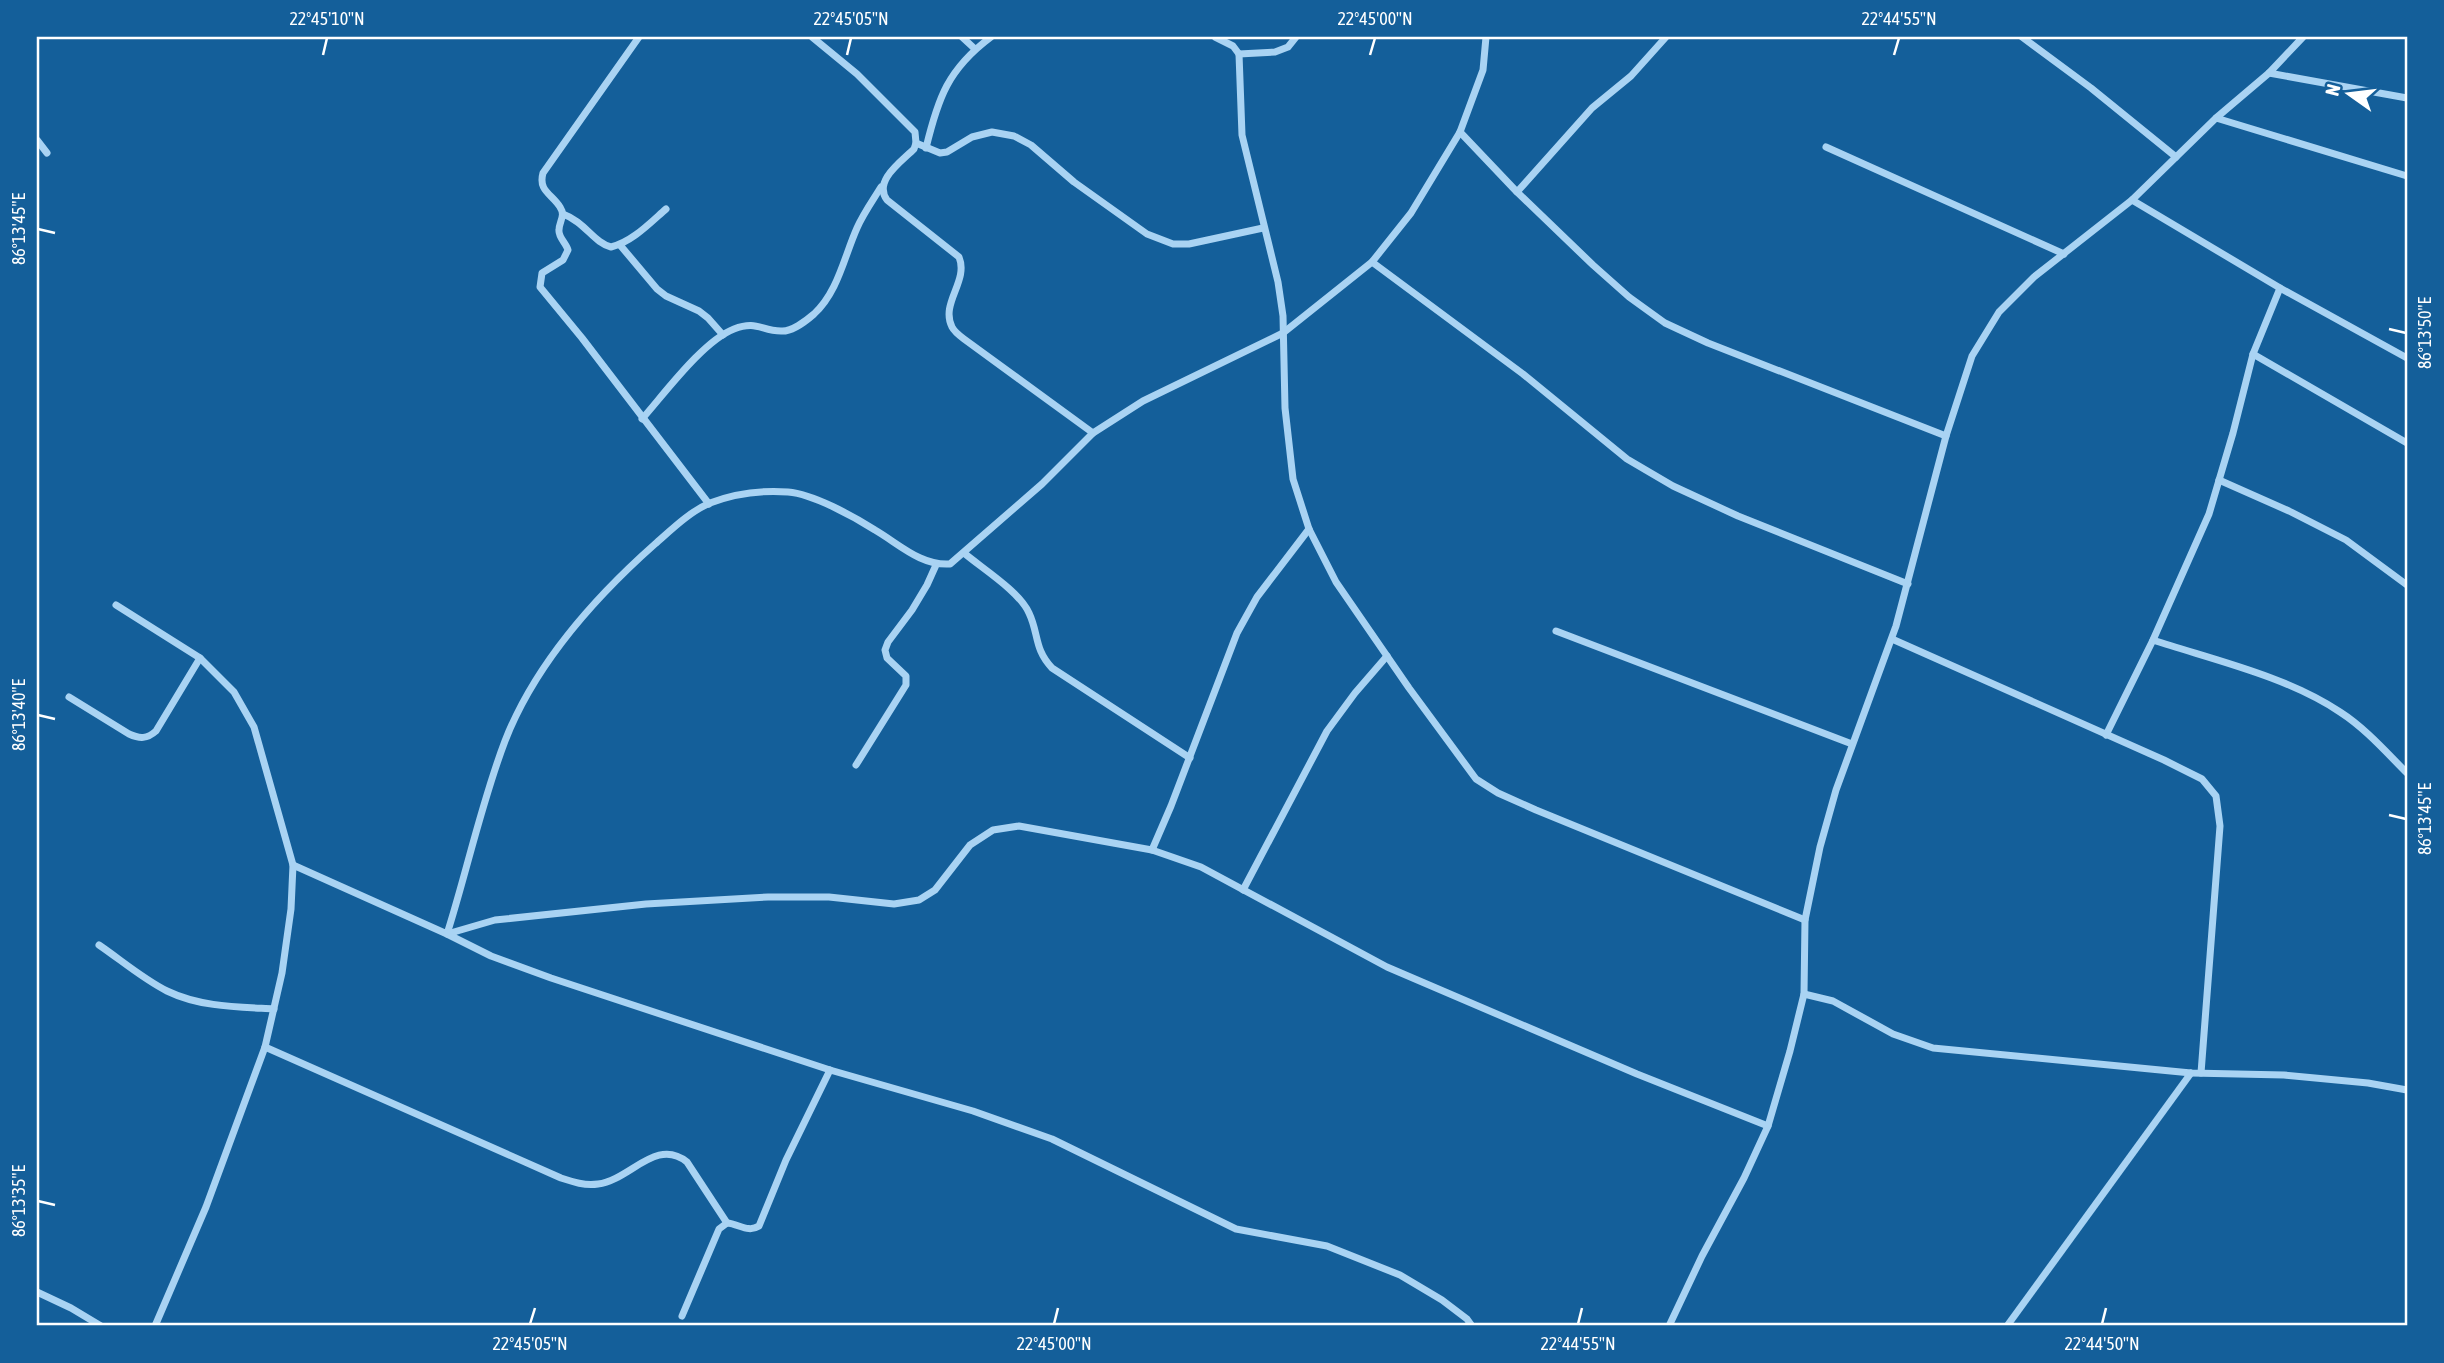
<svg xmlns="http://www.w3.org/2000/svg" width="2444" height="1363" font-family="'Asap Condensed',sans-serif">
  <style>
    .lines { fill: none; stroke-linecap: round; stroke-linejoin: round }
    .street { stroke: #a9d3f3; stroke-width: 7 }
    .ticks { fill: none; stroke: #fff; stroke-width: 2.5 }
    .neatline { fill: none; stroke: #fff; stroke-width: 2.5 }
    .ticks-label { font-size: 18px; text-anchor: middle; fill: #fff }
  </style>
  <rect width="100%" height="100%" fill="#145f9a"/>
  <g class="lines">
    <g class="street">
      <path d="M639,37l-96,136c-5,18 9,21 17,34 6,9 -1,14 -1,23 -1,7 7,13 9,20l-5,10 -21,13 -2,14 42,51 127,166"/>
      <path d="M812,37l45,37 58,58 1,11 -2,6c-13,13 -41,32 -27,51l72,57c10,24 -19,46 -7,70 2,4 8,9 12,12l129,94"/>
      <polyline points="962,37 975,49"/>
      <polyline points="1215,37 1233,46 1239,54 1242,135 1278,282 1283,316 1285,408 1293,479 1309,529 1336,582 1409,688 1476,779 1498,793 1536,810 1805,920"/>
      <polyline points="2022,37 2091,88 2176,157"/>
      <polyline points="1239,54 1275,52 1288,47 1296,37"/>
      <polyline points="2269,73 2407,98"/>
      <polyline points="2216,118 2407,176"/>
      <polyline points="1460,132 1517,192 1593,265 1629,297 1665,323 1708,343 1946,436"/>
      <polyline points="37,140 47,153"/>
      <polyline points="916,143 940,153 947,152 972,137 992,132 1014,136 1031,145 1074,182 1147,234 1173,244 1189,244 1263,228"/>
      <polyline points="1826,147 2064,254"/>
      <path d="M926,148c12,-50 22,-79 65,-111"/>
      <polyline points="1517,192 1592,108 1631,76 1666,37"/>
      <polyline points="2132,200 2280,288 2407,358"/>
      <path d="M563,214c22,8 31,29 48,33 21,-5 39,-24 55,-38"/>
      <polyline points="620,245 657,289 666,296 699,311 708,318 723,335"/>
      <polyline points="1372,262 1523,374 1627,459 1673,486 1738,516 1908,584"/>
      <polyline points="2253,354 2407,443"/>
      <path d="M642,419c23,-26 61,-78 92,-90 23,-9 27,2 47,2 10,1 25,-10 33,-17 24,-22 30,-57 43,-86 6,-14 16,-28 24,-41"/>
      <polyline points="2219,480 2289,511 2346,540 2407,585"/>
      <path d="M964,553c19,16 55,38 65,60 10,21 5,36 23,55l138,90"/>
      <polyline points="116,605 200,658 234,692 254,727 293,865"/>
      <polyline points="1556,631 1852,744"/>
      <polyline points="1892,639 2164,760 2202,779 2216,796 2220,826 2201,1073"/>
      <path d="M2153,640c61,20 133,36 187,72 25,16 46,40 67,61"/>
      <path d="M69,697l60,37c11,5 18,5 27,-3l44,-73"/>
      <polyline points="2106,735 2153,640 2209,514 2233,433 2253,354 2280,288"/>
      <polyline points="856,765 906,685 906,676 887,658 885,650 888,642 912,610 927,585 936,565"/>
      <polyline points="1152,850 1171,806 1237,633 1257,597 1309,529"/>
      <polyline points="1243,890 1327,731 1355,693 1387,656"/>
      <path d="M99,945c22,15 44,34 68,46 33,16 71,16 107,18"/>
      <polyline points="1804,994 1833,1001 1893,1034 1933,1048 2191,1073 2284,1075 2368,1083 2407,1090"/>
      <path d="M265,1047l296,131c12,4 24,8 37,6 32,-4 58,-47 89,-22l40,61"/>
      <polyline points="37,1292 71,1308 101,1326"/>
      <path d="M682,1316l37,-87 8,-6c12,1 21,10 32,3l27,-66 44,-90"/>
      <path d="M155,1326l51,-119 59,-160 17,-74 9,-64 2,-44 154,69c20,-63 34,-130 58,-193 30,-77 88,-142 150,-197 16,-14 34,-32 55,-41 26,-10 50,-13 78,-11 25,2 65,24 87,38 24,14 46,36 75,34l92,-80 51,-51 50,-32 140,-68 89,-71 39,-49 49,-81 23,-62 3,-33"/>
      <polyline points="1472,1326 1467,1319 1442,1300 1400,1275 1327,1246 1236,1229 1052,1139 973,1111 830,1070 551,978 491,956 447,934 495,920 646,904 768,897 829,897 894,904 919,900 935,890 970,845 993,830 1019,826 1152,850 1201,867 1387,967 1637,1074 1768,1126"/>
      <polyline points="1669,1326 1702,1256 1744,1178 1768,1126 1790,1051 1804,994 1805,920 1820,847 1836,790 1896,626 1946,436 1972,356 1999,312 2034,277 2132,200 2216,118 2269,73 2303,37"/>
      <polyline points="2007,1326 2191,1073"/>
    </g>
  </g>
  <path class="ticks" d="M323,55l4,-17M847,55l4,-17M1370,55l5,-17M1894,55l5,-17M38,229l17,4M2389,329l17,4M38,715l17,4M2389,815l17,4M38,1201l17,4M530,1324l5,-16M1054,1324l4,-16M1578,1324l4,-16M2102,1324l4,-16"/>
  <rect width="2444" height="1363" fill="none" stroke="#145f9a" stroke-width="77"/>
  <g transform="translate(2349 94) rotate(284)" stroke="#145f9a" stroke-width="5" paint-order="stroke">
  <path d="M0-5L12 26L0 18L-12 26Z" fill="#ffffff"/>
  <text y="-10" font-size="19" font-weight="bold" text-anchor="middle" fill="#ffffff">N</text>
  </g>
  <rect x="38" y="38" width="2368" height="1286" class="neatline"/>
  <g class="ticks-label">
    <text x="327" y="25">22°45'10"N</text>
    <text x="851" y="25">22°45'05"N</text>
    <text x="1375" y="25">22°45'00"N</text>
    <text x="1899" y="25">22°44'55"N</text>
    <text transform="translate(19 229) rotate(-90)" y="6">86°13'45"E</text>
    <text transform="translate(2425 333) rotate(-90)" y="6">86°13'50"E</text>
    <text transform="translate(19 715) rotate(-90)" y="6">86°13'40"E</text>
    <text transform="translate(2425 819) rotate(-90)" y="6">86°13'45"E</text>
    <text transform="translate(19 1201) rotate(-90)" y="6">86°13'35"E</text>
    <text x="530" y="1350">22°45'05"N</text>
    <text x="1054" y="1350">22°45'00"N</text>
    <text x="1578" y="1350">22°44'55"N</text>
    <text x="2102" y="1350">22°44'50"N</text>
  </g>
</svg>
